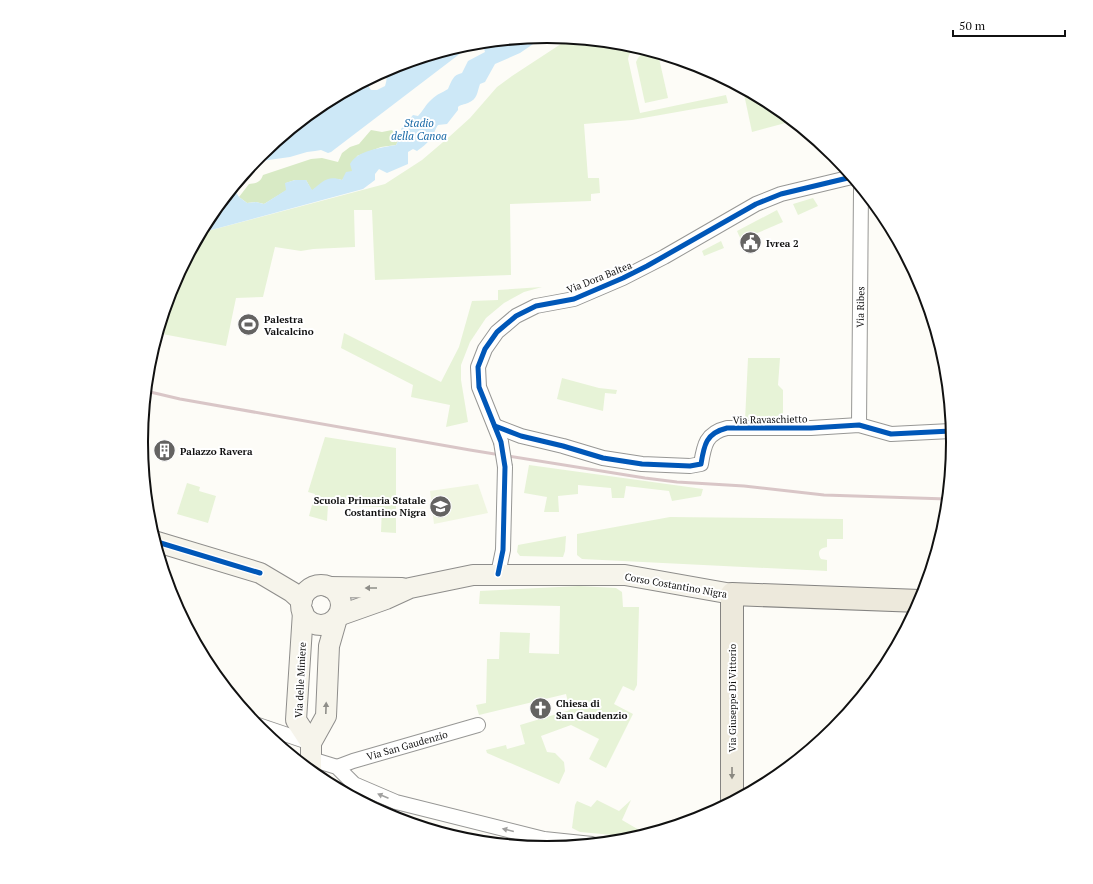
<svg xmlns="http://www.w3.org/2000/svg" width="1093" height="884" font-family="'PT Serif',serif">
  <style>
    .green { fill: #e7f3d7 }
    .forest { fill: #d8eac5 }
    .pitch { fill: #f0f6e1 }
    .water { fill: #cde8f7 }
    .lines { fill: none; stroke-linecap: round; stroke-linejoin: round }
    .street-casing { stroke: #979795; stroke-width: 16 }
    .secondary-casing { stroke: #8e8d8b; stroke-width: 22 }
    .primary-casing { stroke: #858482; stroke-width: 24 }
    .street { stroke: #fffffe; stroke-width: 14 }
    .secondary { stroke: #f6f4eb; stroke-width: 20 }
    .primary { stroke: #ede9dc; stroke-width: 22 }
    .rail { stroke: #d9c6c7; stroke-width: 3 }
    .street-bridge-casing { stroke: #979795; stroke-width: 16; stroke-linecap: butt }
    .street-bridge { stroke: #fffffe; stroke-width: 14 }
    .cycleway-casing { stroke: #fff; stroke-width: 8 }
    .cycleway { stroke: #0057b8; stroke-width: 5 }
    .oneway { fill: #8f8e89 }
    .oneway2 { fill: #8a8881 }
    .oneway3 { fill: #a0a09f }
    .labels { text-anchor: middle; stroke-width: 4; stroke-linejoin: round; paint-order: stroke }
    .poi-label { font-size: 10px; font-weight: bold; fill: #111; stroke: #fff; text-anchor: start }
    .street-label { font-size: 10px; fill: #111; stroke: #fff }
    .water-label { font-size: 11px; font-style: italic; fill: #1768a6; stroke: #fff }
    .rim { fill: none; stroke: #111; stroke-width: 2 }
  </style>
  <rect width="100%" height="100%" fill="#fdfcf7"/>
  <g class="green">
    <polygon points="570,38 626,44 635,47 629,55 628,59 640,113 726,95 728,103 632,120 584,124 588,178 599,178 600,193 591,194 591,201 510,204 511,275 375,280 372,210 354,210 355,247 313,249 301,251 275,247 263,297 236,298 226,346 157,333 171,286 200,233 385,184 422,160 449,137 470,118 497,87 512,76"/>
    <polygon points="645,50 658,54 668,98 645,103 636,62 638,58"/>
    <polygon points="750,92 772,105 793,121 752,132 744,94"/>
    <polygon points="813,198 818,206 798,215 793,204"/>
    <polygon points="777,210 783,222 741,240 737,231"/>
    <polygon points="721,241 724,248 704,256 702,251"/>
    <polygon points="542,287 524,292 504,303 486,318 470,342 461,365 461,380 468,422 446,427 450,405 411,397 413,385 341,348 344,333 441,382 459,347 472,301 498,300 498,290"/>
    <polygon points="748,358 780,358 778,385 783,390 783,422 745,421"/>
    <polygon points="562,378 599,388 617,390 616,394 605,393 603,411 557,399"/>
    <polygon points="325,437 396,448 396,533 381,532 382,507 328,505 327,521 309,516 315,494 308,492"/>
    <polygon points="529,465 703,489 701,496 672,501 669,491 626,486 624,498 612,498 611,488 578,485 578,494 558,496 559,512 544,512 547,497 524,493"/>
    <polygon points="187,483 200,487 199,491 216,496 208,523 177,514"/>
    <path d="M670,517l173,2v20h-16v8l-4,1c-5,2 -5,7 -2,11l6,1v11l-245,-12 -5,-4v-21z"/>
    <polygon points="566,536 565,551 563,557 520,556 517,552 518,545"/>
    <polygon points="579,586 616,588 622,592 623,607 639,607 637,685 634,691 623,686 614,704 633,714 606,768 589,759 599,739 571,725 541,736 547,752 555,753 564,762 565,771 559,784 487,753 486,750 506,745 507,749 525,744 520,725 570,710 566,694 479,715 476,705 486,703 487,659 499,659 500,632 530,633 529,653 559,654 560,606 479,604 480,591"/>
    <polygon points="597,800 619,811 631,800 622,820 646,834 635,837 580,832 572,828 575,805 577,801 591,807"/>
    <polygon points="675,821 681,823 655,831 664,822"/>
  </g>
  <path class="forest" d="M371,130l11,2 10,-2 7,9 -3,6 -15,2 -24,9 -4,15 -11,9c-11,-4 -22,4 -30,11l-6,-11h-11l-9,3 1,7 -23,14 -8,-2 -9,1 -8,-6 10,-13c7,-1 11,-1 14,-9l48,-16 11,-1 16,4 4,-9 8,-6 9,-3z"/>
  <polygon class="pitch" points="478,484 488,513 434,524 430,491"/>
  <g class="water">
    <path d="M545,36l-25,17 -25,11 -10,18 -5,2c-3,8 -2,15 -12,19 -4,2 -7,1 -10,4v3l-11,14 -9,1c-2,3 -3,5 -4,9 -3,6 -11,13 -17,17l-4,-2 -5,3v12l-21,9 -8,-4 -4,5v6l-12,9 -163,44 9,-17 21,-25 6,1 3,5 8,6 9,-1 8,2 22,-14 -1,-7 10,-3h11l6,10c11,-8 15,-15 30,-10l4,-8 6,-1 -2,-7c8,-14 30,-16 46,-19l3,-6 -1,-4 4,-4 -1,-2 12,-14 5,1c5,-5 8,-12 13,-16 7,-7 11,-7 17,-11 4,-9 5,-14 14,-16l6,-12 17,-9 -3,-10z"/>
    <path d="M474,43l-143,109 -3,1 -7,-3 -6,1 -8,1 -17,5 -36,5 6,-7 61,-51 24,-13 4,3 4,-7 16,-8c-1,4 -1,7 2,11h6l8,-4c2,-6 3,-10 -4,-14l9,-5 4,2 2,-4 72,-21z"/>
  </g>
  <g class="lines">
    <defs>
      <g id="street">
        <polyline points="859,425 861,189"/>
        <path d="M495,426l26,10 42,10 40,12 39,6 48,2 11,-2c3,-19 5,-31 26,-36h84l48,-3 32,9 60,-3"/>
        <polyline points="501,442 479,387 478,367 485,349 497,332 516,316 536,306 574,299 623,278 664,257 756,204 781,194 852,177"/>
        <polyline points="498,574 503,550 505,467"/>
        <polyline points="255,724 311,743"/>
        <polyline points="311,759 337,767 354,784 396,802 544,839 592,844"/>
        <polyline points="337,767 353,761 478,725"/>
      </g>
      <g id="secondary">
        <polyline points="154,541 260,573 292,592 302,601"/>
        <circle cx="321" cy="605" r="20"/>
        <polyline points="329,587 402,588"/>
        <polyline points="303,612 296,720 311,743"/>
        <polyline points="338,616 386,599 410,588 473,575 625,575 732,594"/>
        <polyline points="311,772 311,743 326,716 329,646 337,618"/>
      </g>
      <polyline id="primary" points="732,801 732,594 920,601"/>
    </defs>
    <use href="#street" class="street-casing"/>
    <use href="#secondary" class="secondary-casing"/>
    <use href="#primary" class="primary-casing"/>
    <use href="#street" class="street"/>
    <use href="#secondary" class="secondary"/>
    <use href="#primary" class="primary"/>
    <polyline class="rail" points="146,391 180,399 470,450 645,478 677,482 744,486 824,495 947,499"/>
    <defs>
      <polyline id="street-bridge" points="501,442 505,467"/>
    </defs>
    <use href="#street-bridge" class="street-bridge-casing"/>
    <use href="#street-bridge" class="street-bridge"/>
    <defs>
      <g id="cycleway">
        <path d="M495,426l26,10 42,10 40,12 39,6 48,2 11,-2c3,-19 5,-31 26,-36h84l48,-3 32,9 60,-3"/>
        <polyline points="154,541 260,573"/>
        <polyline points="498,574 503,550 505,467 501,442 479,387 478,367 485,349 497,332 516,316 536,306 574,299 623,278 647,266 756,204 781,194 852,177"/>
      </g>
    </defs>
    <use href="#cycleway" class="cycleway-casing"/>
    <use href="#cycleway" class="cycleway"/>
  </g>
  <defs><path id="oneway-solid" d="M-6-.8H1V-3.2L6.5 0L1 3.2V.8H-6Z"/></defs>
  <g class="oneway">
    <use href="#oneway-solid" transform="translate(371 588) rotate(-180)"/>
    <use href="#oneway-solid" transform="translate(326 708) rotate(-88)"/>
  </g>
  <use class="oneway2" href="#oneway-solid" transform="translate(732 773) rotate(90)"/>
  <g class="oneway3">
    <use href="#oneway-solid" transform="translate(383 796) rotate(-157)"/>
    <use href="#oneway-solid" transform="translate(508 830) rotate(-166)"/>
  </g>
  <defs>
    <symbol id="civic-disc" viewBox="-11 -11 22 22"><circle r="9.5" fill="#646362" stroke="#fff"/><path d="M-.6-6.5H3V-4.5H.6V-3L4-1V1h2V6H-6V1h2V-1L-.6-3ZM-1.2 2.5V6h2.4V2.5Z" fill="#fff"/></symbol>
    <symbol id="stadium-disc" viewBox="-11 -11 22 22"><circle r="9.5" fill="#646362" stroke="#fff"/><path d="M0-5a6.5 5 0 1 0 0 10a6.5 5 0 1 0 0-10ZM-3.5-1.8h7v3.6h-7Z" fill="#fff"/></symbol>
    <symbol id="building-disc" viewBox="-11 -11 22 22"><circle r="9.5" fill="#646362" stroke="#fff"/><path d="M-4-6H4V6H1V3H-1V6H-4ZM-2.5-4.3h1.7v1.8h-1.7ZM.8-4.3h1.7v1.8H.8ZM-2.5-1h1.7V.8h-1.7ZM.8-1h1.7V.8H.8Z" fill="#fff"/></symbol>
    <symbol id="school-disc" viewBox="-11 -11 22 22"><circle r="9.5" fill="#646362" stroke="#fff"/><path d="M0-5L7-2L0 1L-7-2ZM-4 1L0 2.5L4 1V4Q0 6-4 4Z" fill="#fff"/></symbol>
    <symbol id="church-disc" viewBox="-11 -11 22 22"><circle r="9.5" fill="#646362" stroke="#fff"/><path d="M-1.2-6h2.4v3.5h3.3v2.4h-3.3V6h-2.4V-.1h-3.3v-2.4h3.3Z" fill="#fff"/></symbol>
  </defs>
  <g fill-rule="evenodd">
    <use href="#civic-disc" x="738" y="230" width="25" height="25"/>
    <use href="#stadium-disc" x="236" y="312" width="25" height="25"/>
    <use href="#building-disc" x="152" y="438" width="25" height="25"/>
    <use href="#school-disc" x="428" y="494" width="25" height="25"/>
    <use href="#church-disc" x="528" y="696" width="25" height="25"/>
  </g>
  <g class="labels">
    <g class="poi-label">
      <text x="766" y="247">Ivrea 2</text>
      <text x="264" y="323">Palestra<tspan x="264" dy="12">Valcalcino</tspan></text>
      <text x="180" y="455">Palazzo Ravera</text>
      <text x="426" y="504" text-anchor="end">Scuola Primaria Statale<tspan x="426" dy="12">Costantino Nigra</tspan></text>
      <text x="556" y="707">Chiesa di<tspan x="556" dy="12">San Gaudenzio</tspan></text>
    </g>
    <g class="street-label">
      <text transform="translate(599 277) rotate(-22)" y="4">Via Dora Baltea</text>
      <text transform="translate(860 307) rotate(-89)" y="4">Via Ribes</text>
      <text transform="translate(770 419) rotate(-1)" y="4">Via Ravaschietto</text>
      <text transform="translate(676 585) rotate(10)" y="4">Corso Costantino Nigra</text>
      <text transform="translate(300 680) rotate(-87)" y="4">Via delle Miniere</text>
      <text transform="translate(732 698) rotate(-90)" y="4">Via Giuseppe Di Vittorio</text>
      <text transform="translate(407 745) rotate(-16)" y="4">Via San Gaudenzio</text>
    </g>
    <g class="water-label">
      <text x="419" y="127">Stadio<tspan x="419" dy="13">della Canoa</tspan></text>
    </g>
  </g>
  <path d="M0 0H1093V884H0ZM148 442a399 399 0 1 1 798 0a399 399 0 1 1-798 0Z" fill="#fff" fill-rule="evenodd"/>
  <path class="rim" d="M148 442a399 399 0 1 1 798 0a399 399 0 1 1-798 0Z"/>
  <path d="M953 30v6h112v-6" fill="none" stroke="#111111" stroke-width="2"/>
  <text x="959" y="30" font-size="12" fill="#111111" stroke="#ffffff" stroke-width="3" paint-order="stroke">50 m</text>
</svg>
